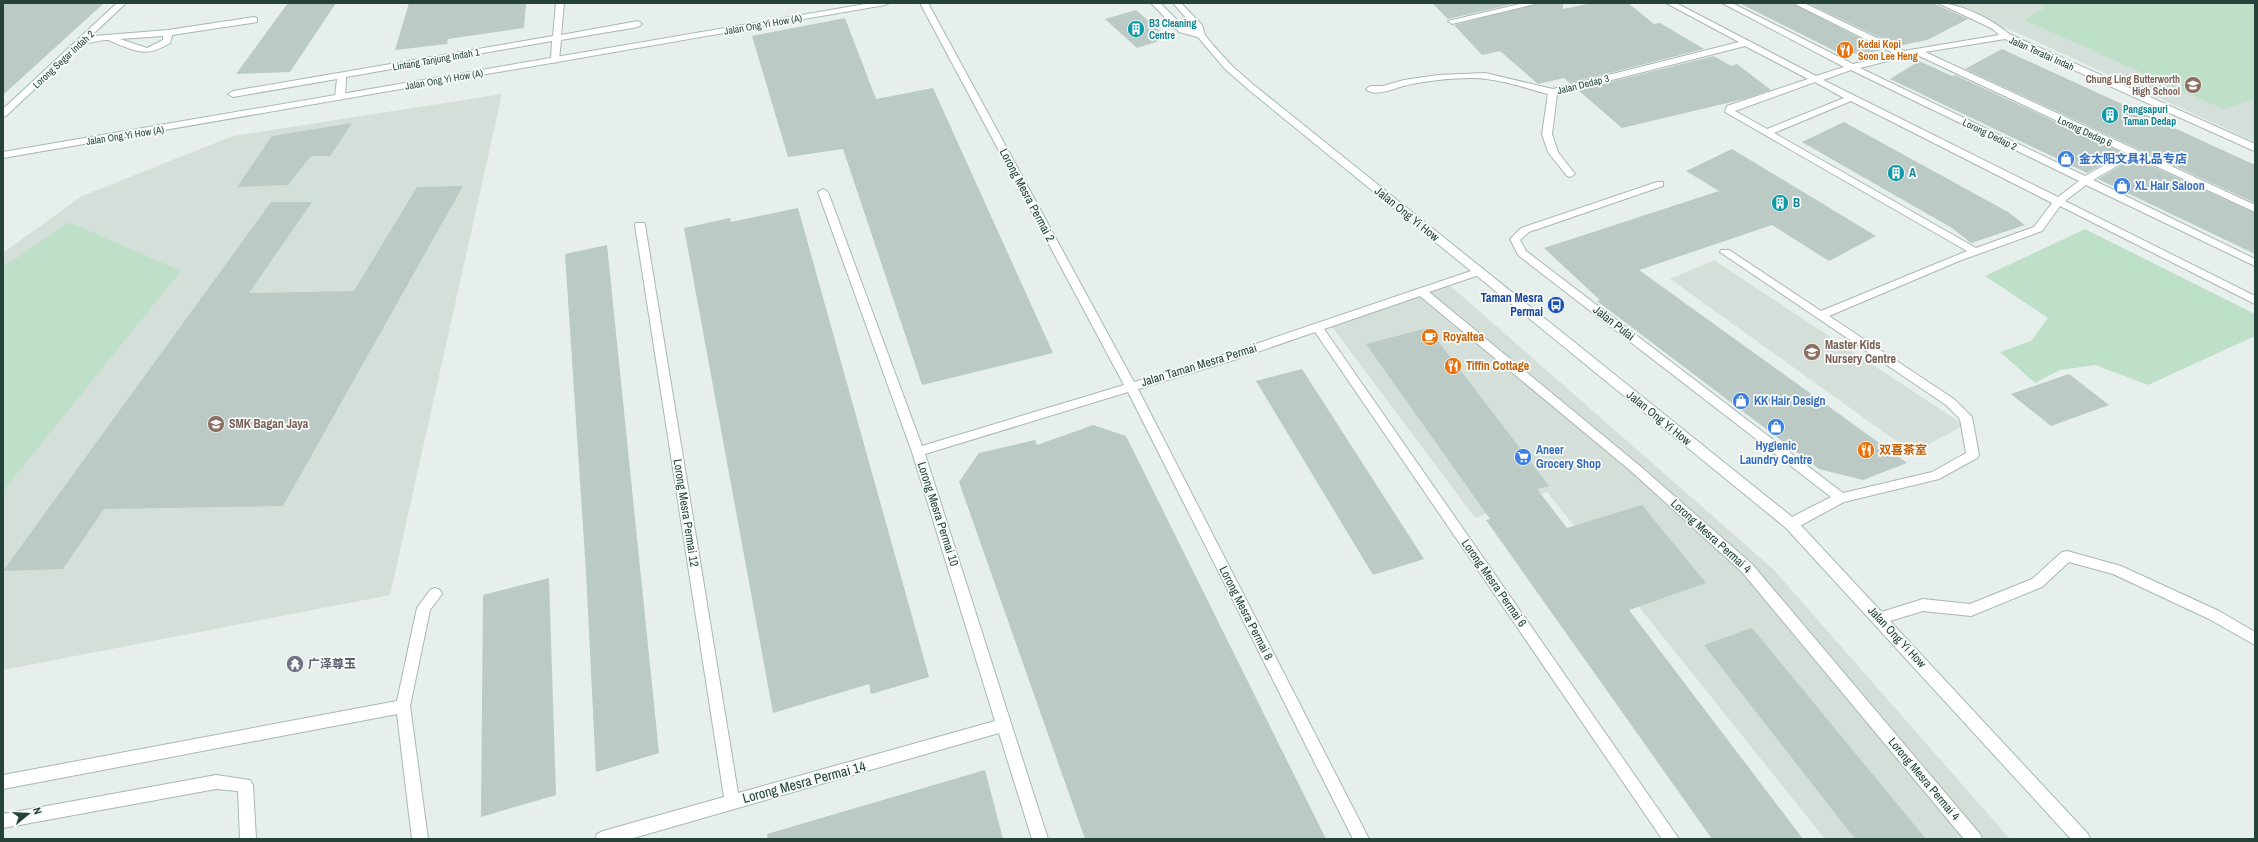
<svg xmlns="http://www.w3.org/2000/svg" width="2258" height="842" font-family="'Archivo Narrow','Noto Sans SC',sans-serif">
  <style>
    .built { fill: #d4dfda }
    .green { fill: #bfe0c8 }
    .building { fill: #bbcac4 }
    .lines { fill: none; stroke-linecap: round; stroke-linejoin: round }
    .street-casing { stroke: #a8b8b2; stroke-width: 2 }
    .secondary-casing { stroke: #a4bbb3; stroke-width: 2 }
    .street { fill: #fff; fill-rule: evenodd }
    .secondary { fill: #fff; fill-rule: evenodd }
    .labels { text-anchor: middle; stroke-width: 3.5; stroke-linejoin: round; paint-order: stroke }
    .far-culture-label { font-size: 10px; font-weight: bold; fill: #0d838f; stroke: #f7fbf9; text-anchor: start }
    .far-street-label { font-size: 10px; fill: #24423a; stroke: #f7fbf9 }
    .far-food-label { font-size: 10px; font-weight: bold; fill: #c56008; stroke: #f7fbf9; text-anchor: start }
    .far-education-label { font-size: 10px; font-weight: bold; fill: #785e54; stroke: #f7fbf9; text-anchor: end }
    .shop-label { font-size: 12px; font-weight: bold; fill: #366cbe; stroke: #f7fbf9; text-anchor: start }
    .culture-label { font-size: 12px; font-weight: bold; fill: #0d838f; stroke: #f7fbf9; text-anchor: start }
    .street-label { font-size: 12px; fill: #24423a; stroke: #f7fbf9 }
    .transit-label { font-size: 12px; font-weight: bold; fill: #164399; stroke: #f7fbf9; text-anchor: end }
    .food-label { font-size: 12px; font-weight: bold; fill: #c56008; stroke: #f7fbf9; text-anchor: start }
    .education-label { font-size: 12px; font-weight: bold; fill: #785e54; stroke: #f7fbf9; text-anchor: start }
    .worship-label { font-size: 12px; font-weight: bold; fill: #5b616d; stroke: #f7fbf9; text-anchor: start }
    .near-street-label { font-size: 14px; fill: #24423a; stroke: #f7fbf9 }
  </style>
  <rect width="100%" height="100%" fill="#e6efeb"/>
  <g class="built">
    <polygon points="1950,3 2255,3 2255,142 2033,40"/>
    <polygon points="502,94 390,595 3,670 3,253 82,196 233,136"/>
    <polygon points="1714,260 1964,425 1913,453 1670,279"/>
    <polygon points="1446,282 1773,569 2010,839 1825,839 1547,492 1475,518 1327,320"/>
  </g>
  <g class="green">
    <polygon points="2036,3 2255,3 2255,99 2223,109 2024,20 2046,7"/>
    <polygon points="69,222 181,271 3,491 3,264 11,262"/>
    <polygon points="2085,229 2255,314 2255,336 2148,385 2095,365 2060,370 2035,383 2000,352 2031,341 2048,318 1985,276"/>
  </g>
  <g class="building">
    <polygon points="3,3 104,3 3,95"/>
    <polygon points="288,3 336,3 290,72 236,74"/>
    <polygon points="409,3 526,3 524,28 448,39 447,44 395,50"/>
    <polygon points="1432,3 1517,3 1448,19"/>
    <polygon points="1540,3 1563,3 1563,9 1592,3 1628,3 1654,24 1660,23 1704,49 1570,83 1564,78 1538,84 1500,51 1482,55 1454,25"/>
    <polygon points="1739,3 1792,3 1883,50 1861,54 1835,51"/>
    <polygon points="1807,3 1933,3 1968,19 1927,40 1898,46"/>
    <polygon points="1136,10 1168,38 1137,48 1105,19"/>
    <polygon points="845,18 876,99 933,88 1053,353 922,385 843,149 788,157 752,36"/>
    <polygon points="2002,49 2255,165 2255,203 1965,69"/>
    <polygon points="1714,56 1731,66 1737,64 1771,90 1744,99 1622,128 1578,90"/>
    <polygon points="1919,61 1952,76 1955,75 2123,153 2087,173 1890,79"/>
    <polygon points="1844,122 2008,212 2025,225 1971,243 1952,228 1802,142"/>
    <polygon points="352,123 330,156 311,156 288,185 237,187 272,136"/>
    <polygon points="1732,149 1876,236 1829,261 1772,225 1639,270 1907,463 1863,480 1819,469 1597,301 1600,300 1544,248 1719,191 1686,171"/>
    <polygon points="2134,158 2255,213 2255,254 2098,179"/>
    <polygon points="463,186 283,506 104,509 63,569 3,571 271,202 312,202 249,293 354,291 417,187"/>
    <polygon points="798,208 929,677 871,694 869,684 773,713 684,228 730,218 731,222"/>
    <polygon points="607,245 659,753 596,772 586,572 565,254"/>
    <polygon points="1428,328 1549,486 1537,489 1567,528 1642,505 1706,583 1629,610 1803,839 1712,839 1486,520 1490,519 1366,344"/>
    <polygon points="1302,369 1424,559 1373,575 1256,381"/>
    <polygon points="2069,374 2109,405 2051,426 2011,394"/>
    <polygon points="1093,425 1126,436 1326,839 1085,839 959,482 979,453 1035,440 1037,445"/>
    <polygon points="549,578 556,795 481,817 483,595"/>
    <polygon points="1752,628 1926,839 1855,839 1704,645"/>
    <polygon points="985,770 1003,839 768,839 767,834"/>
  </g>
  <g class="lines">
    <defs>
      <g id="street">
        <polygon points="556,3 564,3 561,35 638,21 642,24 638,27 561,40 559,60 555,63 551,60 552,41 346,77 345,97 340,100 335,97 337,79 233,97 228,94 233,91 553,36"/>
        <polygon points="920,3 928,3 1134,382 1229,353 1474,270 1482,270 1483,272 1482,274 1429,292 1640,466 1752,564 1980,834 1982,839 1964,839 1742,572 1632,472 1420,296 1324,329 1679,839 1662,839 1315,332 1237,359 1138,389 1369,839 1353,839 1128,392 925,454 1048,839 1032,839 999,733 630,839 595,839 597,834 603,831 724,797 635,225 636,223 644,223 645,225 738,793 995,721 912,452 818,192 823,189 828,192 922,446 1124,385"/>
        <polygon points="1524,3 1539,3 1452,24 1448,21"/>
        <path d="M1666,3h10l140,73 28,-9 -122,-64h10l121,61 42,-10 -102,-51h11l100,48 95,-16 -6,-6 -55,-26c21,0 56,17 71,31l246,110v7l-3,-1 -247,-111 -80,13 330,153v7l-121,-56 -41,24 162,79v7l-169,-81 -21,16 190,95v8l-195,-98 -18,25 -83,30 -130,55 125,83 18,18 7,38 -2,3 -38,21 -95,23 -48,26h-10l-1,-4 1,-4 45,-23 -313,-242 -8,-16 11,-11 136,-46h6v4l-134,46 -9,8 6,11 317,242 89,-21 34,-19 -6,-34 -14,-14 -226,-153 1,-2h8l92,61 146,-60 -242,-139 2,-6 81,-27 -63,-33 -188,48 -5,40 6,18 17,22 -5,3 -3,-1 -19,-24 -6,-18 6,-40c-20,-5 -41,-13 -62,-15 -21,-3 -65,2 -86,8 -9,3 -27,10 -34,2l4,-3h13l21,-6 34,-5 47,-2 68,16 186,-47zM1915,54l211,99 -41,23 -225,-108zM1851,70l228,111 -21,16 -235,-117zM1815,82l29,16 -77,31 -32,-18zM1851,101l201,102 -18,24 -58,21 -202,-115z"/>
        <path d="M254,17l3,1v4l-85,13 -2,8c-17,11 -29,11 -47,3 -5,-1 -11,-5 -15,-6 -9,-1 -23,7 -30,0l4,-3 86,-7zM163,36v4l-16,8 -27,-9z"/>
        <polygon points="2067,551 2121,566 2219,611 2255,632 2255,645 2209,619 2113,574 2069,562 2042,587 1971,616 1923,611 1880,624 1875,622 1873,618 1875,614 1923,599 1970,604 2032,579 2062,552"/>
        <polygon points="435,588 440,590 442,594 430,610 410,706 428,839 412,839 397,714 3,789 3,775 397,701 417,608 430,590"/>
        <polygon points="216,775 250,780 253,785 256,839 240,839 238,791 216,789 3,828 3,814"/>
      </g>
      <g id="secondary">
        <polygon points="117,3 126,3 6,116 3,117 3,109"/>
        <polygon points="871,3 889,3 885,5 3,158 3,152"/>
        <polygon points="1151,3 1160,3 1185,28 1196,31 1195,28 1173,3 1181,3 1202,25 1205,35 1213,45 1231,65 1255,86 1796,520 2088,834 2090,839 2071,839 1786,528 1249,90 1225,69 1198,37 1179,32"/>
      </g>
    </defs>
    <use href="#street" class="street-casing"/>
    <use href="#secondary" class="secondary-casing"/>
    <use href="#street" class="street"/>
    <use href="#secondary" class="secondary"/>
  </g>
  <defs>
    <symbol id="building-disc" viewBox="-11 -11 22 22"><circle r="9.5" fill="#0f9aa8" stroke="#f7fbf9"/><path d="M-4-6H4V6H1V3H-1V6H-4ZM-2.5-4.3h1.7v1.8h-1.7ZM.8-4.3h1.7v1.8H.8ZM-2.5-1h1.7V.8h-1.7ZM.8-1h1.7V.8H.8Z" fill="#fff"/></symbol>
    <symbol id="restaurant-disc" viewBox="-11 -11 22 22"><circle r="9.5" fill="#e8710a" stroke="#f7fbf9"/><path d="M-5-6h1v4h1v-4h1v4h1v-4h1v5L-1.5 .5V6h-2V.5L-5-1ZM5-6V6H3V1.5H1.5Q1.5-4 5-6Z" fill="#fff"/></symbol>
    <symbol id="school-disc" viewBox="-11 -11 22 22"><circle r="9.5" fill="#8d6e63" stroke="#f7fbf9"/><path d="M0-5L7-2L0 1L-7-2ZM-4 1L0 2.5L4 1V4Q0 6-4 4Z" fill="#fff"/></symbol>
    <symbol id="shop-disc" viewBox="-11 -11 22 22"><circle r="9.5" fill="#3f7fe0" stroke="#f7fbf9"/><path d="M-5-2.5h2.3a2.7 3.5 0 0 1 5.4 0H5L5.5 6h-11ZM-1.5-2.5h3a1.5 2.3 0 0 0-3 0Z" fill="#fff"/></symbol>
    <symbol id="bus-disc" viewBox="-11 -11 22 22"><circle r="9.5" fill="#1a4fb4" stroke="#f7fbf9"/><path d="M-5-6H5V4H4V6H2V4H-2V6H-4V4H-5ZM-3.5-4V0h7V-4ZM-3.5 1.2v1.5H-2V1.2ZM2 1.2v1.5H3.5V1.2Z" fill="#fff"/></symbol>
    <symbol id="cafe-disc" viewBox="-11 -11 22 22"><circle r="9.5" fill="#e8710a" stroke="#f7fbf9"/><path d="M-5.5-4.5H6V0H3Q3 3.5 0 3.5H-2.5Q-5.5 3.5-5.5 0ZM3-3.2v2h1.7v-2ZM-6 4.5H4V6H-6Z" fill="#fff"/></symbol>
    <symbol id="supermarket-disc" viewBox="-11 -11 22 22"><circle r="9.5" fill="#3f7fe0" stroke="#f7fbf9"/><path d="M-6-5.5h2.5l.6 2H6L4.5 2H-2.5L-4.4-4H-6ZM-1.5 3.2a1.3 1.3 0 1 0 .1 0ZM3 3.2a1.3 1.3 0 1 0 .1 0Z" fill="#fff"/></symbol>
    <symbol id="temple-disc" viewBox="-11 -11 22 22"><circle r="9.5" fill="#6b7280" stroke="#f7fbf9"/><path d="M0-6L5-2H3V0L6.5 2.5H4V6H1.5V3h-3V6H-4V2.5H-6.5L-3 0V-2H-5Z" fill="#fff"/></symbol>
  </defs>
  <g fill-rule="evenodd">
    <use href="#building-disc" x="1126" y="19" width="20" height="20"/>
    <use href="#restaurant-disc" x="1835" y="40" width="20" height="20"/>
    <use href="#school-disc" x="2183" y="75" width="20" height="20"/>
    <use href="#building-disc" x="2100" y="105" width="20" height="20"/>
    <use href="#shop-disc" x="2056" y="149" width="20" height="20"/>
    <use href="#building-disc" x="1886" y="163" width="20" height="20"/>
    <use href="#shop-disc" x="2112" y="176" width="20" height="20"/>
    <use href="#building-disc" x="1770" y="193" width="20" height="20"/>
    <use href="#bus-disc" x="1546" y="295" width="20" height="20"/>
    <use href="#cafe-disc" x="1420" y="327" width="20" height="20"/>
    <use href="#school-disc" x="1802" y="342" width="20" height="20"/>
    <use href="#restaurant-disc" x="1443" y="356" width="20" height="20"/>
    <use href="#shop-disc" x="1731" y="391" width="20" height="20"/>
    <use href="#school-disc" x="206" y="414" width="20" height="20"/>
    <use href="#shop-disc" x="1766" y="417" width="20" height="20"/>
    <use href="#restaurant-disc" x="1856" y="440" width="20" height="20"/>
    <use href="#supermarket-disc" x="1513" y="447" width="20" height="20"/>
    <use href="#temple-disc" x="285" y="654" width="20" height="20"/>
  </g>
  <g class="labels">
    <g class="far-culture-label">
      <text x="1149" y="27">B3 Cleaning<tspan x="1149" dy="12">Centre</tspan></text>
      <text x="2123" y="113">Pangsapuri<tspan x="2123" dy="12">Taman Dedap</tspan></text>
    </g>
    <g class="far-street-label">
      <text transform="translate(763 24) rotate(-10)" y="4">Jalan Ong Yi How (A)</text>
      <text transform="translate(2042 53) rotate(24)" y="4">Jalan Teratai Indah</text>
      <text transform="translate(63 59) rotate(-43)" y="4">Lorong Segar Indah 2</text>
      <text transform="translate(436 59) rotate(-10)" y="4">Lintang Tanjung Indah 1</text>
      <text transform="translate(444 79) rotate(-10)" y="4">Jalan Ong Yi How (A)</text>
      <text transform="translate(1583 84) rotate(-14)" y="4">Jalan Dedap 3</text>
      <text transform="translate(2085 131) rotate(25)" y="4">Lorong Dedap 6</text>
      <text transform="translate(1990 134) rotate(26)" y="4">Lorong Dedap 2</text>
      <text transform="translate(125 135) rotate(-9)" y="4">Jalan Ong Yi How (A)</text>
    </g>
    <g class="far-food-label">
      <text x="1858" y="48">Kedai Kopi<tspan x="1858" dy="12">Soon Lee Heng</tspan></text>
    </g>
    <g class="far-education-label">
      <text x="2180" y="83">Chung Ling Butterworth<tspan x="2180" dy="12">High School</tspan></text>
    </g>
    <g class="shop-label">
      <text x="2079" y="163">金太阳文具礼品专店</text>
      <text x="2135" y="190">XL Hair Saloon</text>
      <text x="1754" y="405">KK Hair Design</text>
      <text x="1776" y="450" text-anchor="middle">Hygienic<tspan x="1776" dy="14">Laundry Centre</tspan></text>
      <text x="1536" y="454">Aneer<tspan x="1536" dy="14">Grocery Shop</tspan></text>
    </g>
    <g class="culture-label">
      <text x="1909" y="177">A</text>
      <text x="1793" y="207">B</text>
    </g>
    <g class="street-label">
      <text transform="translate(1027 195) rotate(62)" y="4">Lorong Mesra Permai 2</text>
      <text transform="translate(1407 214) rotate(39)" y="4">Jalan Ong Yi How</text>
      <text transform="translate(1614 323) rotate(38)" y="4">Jalan Pulai</text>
      <text transform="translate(1199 365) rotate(-17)" y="4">Jalan Taman Mesra Permai</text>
      <text transform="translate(1659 418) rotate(39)" y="4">Jalan Ong Yi How</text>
      <text transform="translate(686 513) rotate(81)" y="4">Lorong Mesra Permai 12</text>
      <text transform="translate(938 514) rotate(72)" y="4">Lorong Mesra Permai 10</text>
      <text transform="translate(1711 536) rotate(42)" y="4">Lorong Mesra Permai 4</text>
      <text transform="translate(1494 583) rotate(55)" y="4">Lorong Mesra Permai 6</text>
      <text transform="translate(1246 613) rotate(63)" y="4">Lorong Mesra Permai 8</text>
      <text transform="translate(1897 637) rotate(47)" y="4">Jalan Ong Yi How</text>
      <text transform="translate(1924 779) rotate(50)" y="4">Lorong Mesra Permai 4</text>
    </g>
    <g class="transit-label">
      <text x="1543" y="302">Taman Mesra<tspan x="1543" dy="14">Permai</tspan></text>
    </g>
    <g class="food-label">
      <text x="1443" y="341">Royaltea</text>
      <text x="1466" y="370">Tiffin Cottage</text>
      <text x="1879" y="454">双喜茶室</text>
    </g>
    <g class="education-label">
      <text x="1825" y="349">Master Kids<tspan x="1825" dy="14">Nursery Centre</tspan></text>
      <text x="229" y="428">SMK Bagan Jaya</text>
    </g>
    <g class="worship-label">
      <text x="308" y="668">广泽尊玉</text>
    </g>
    <g class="near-street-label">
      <text transform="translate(804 782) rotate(-15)" y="5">Lorong Mesra Permai 14</text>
    </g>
  </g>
  <rect width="2258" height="842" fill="none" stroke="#24423a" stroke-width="8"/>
  <g transform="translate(28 814) rotate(72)" stroke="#f7fbf9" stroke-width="3" paint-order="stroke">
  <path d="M0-3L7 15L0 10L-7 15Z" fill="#24423a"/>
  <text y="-6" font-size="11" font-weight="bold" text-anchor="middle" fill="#24423a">N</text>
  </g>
</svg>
